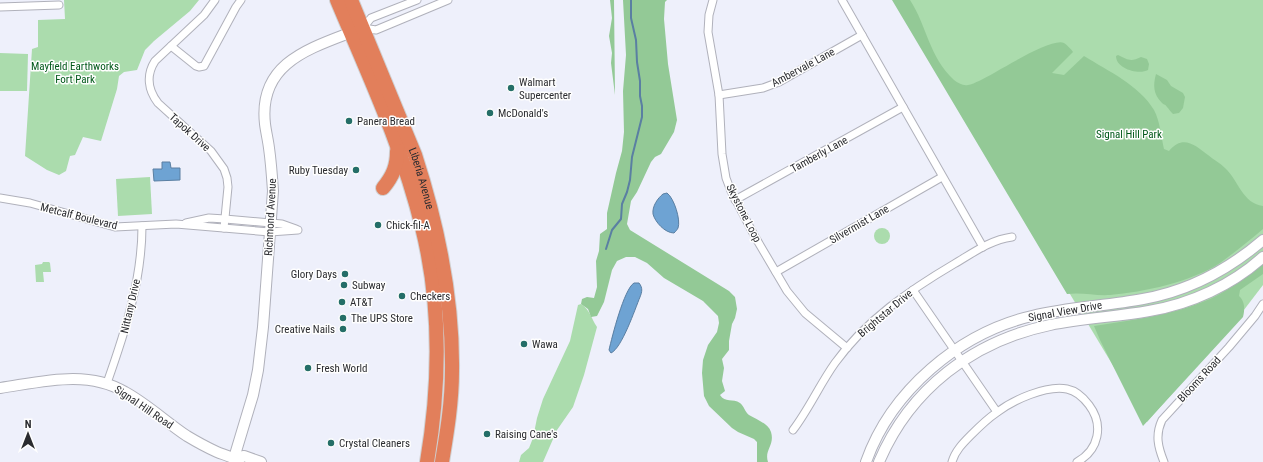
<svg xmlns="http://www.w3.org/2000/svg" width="1263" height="462" font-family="'Roboto Condensed',sans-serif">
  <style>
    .green { fill: #abdcad }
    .forest { fill: #93c996 }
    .water { fill: #6ea3d3; stroke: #5a7fa2 }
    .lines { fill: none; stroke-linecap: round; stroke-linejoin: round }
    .stream { stroke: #5a7fa2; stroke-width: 2 }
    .street-casing { stroke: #b0b1bb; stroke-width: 9 }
    .secondary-casing { stroke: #b0b1bb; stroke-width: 12 }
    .highway-casing { stroke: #d0d0d1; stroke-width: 16 }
    .street { stroke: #fff; stroke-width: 7 }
    .secondary { stroke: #fff; stroke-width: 10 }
    .highway { stroke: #e27f5b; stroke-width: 14 }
    .poi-dot { fill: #246e67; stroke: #fefefe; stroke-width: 1.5 }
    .labels { text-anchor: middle; stroke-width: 3; stroke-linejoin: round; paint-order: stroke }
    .park-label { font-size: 11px; fill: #015819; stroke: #fefefe }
    .street-label { font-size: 11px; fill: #2a2b2f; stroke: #fefefe }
    .poi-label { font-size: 11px; fill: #2a2b2f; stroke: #fefefe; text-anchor: start }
  </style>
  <rect width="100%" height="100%" fill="#eef0fb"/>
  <g class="green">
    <polygon points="64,0 199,0 190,11 154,41 145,50 137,70 124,72 119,76 117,89 101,141 83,137 75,155 70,156 66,171 59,175 47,170 25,156 32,49 38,47 38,20 65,19"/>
    <polygon points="893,0 1263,0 1263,285 1237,319 1147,422"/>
    <polygon points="0,53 28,54 27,91 0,91"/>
    <polygon points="150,177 152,214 118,216 116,179"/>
    <circle cx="882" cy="236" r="8"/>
    <polygon points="43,262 49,262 50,263 51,272 43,272 44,282 36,282 35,265 42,264"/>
    <path d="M581,304c9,6 10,14 16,23l-13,48 -11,32 -16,23 -14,32h-24l2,-7 8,-7 4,-10 4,-20 6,-19 27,-58 8,-36z"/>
  </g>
  <g class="forest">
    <polygon points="610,0 614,0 615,95 611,63 612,53 609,36 612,18"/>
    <path d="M623,0h44l-2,2 -1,17 4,45 9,56 -3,12 -13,22 -6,3 -4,5 -14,30 -6,9 -4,23 3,6 99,61 6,6 2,12 -2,9 -3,6 -3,17v9l-7,9 2,9 -2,13 3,10 -5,4c5,8 13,3 20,8 4,3 5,9 9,12 8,5 19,8 22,17 4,13 -7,18 -3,30h-11v-20l-3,-3 -16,-7 -6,-4 -23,-22 -5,-10 -2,-23 1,-13 5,-15 9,-13 2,-9 -1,-7 -15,-15 -39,-23 -17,-15 -12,-6h-9l-9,4 -5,9 -8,32 -7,14 -6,1 -3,-8 -7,-5 1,-5 5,-2 7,1 3,-11 -1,-26 3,-10 1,-17 7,-5v-16l9,-40 6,-22 2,-19 -1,-41 3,-36z"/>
    <path d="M892,0h18c17,26 19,57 44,80 4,3 9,6 14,5 3,0 8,-3 11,-4 15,-7 72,-44 85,-38 3,2 7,6 9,9l-21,21 12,2 20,-19c24,15 55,29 70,54 6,11 7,26 10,39l5,2c14,-17 26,-6 39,4 6,5 12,8 17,13 14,13 17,35 38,38v23c-14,12 -28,23 -43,34 -29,19 -76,29 -110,32 -15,1 -28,-3 -43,-1z"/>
    <path d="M1118,55c10,5 13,7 23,2l6,2 2,5 -1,6c-9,5 -32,-1 -32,-14z"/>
    <path d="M1156,74l11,6 4,6 12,7 2,4 -2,11 -4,5 -6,1c-3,-3 -4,-5 -6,-7 -3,-4 -2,-1 -5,-4 -9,-9 -9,-18 -6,-29z"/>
    <path d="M1263,264v10l-23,16 -1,6c6,5 6,14 4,21l-100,109 -43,-86 -6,-14c39,-6 79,-11 116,-27 19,-9 37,-22 53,-35z"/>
  </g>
  <g class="water">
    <polygon points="162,162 170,162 171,168 180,168 180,180 154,181 153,169 162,169"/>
    <path d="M667,193c7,5 14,27 11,35 -1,2 -2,3 -4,5 -9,0 -19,-11 -21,-19 -1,-8 5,-16 10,-20z"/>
    <path d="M634,283h5c4,5 3,9 1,14 -5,12 -18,51 -29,56l-2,-3c3,-13 15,-61 25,-67z"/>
  </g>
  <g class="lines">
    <polyline class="stream" points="606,249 612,230 621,219 622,204 627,192 630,180 632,157 642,117 642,106 640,96 640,81 637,62 636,40 631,18 631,0"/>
    <defs>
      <g id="street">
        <path d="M215,0l-11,15 -49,46c-9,14 -7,29 3,42l53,48 13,18 3,9 1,9 -4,41"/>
        <polyline points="713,0 709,15 708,32 719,95 722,154 726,178 731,191 754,235 787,291 805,313 847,348"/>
        <polyline points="842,0 983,247"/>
        <polyline points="0,7 59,5"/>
        <polyline points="363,28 376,30 448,0"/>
        <polyline points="363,28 371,18 417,0"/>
        <polyline points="171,46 196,66 199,67 204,66 236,7 241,0"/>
        <polyline points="719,95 763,88 779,82 862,35"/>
        <polyline points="0,198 30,203 115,227 176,224 270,232 298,230"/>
        <polyline points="735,200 903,107"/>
        <polyline points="186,223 209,218 225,219 282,224 296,229"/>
        <polyline points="776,272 942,177"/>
        <polyline points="913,290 997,412"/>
        <path d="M107,383c18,-51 35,-103 35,-157"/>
        <path d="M793,430c16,-21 27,-46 42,-67 31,-43 75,-73 119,-99 19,-11 36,-24 58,-27"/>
        <path d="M952,462c3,-11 11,-19 19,-27 8,-8 16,-16 25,-22 17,-13 50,-28 71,-24 10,2 16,8 22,16 15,20 10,45 -12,57"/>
        <path d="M1164,462c-6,-15 -9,-27 -2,-42l67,-73 26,-31 8,-12"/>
      </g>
      <g id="secondary">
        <path d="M0,388c41,-6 87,-19 125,4 22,12 41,30 62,44 10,6 19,11 30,16 7,3 15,4 22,10"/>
        <polyline points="234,458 244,456 261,462"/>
        <path d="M234,462v-4l19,-63 5,-25 5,-43 10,-136c-1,-15 -2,-29 -4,-43 -1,-8 -3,-16 -4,-24 -7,-62 46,-76 92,-94"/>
        <path d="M866,462c25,-71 93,-129 166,-146 36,-9 74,-10 111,-17 45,-8 85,-29 120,-59"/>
        <path d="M879,462c31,-73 94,-121 171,-137 33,-7 66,-8 99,-14 42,-7 83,-26 114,-54"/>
      </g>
      <g id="highway">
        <path d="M337,0c31,74 66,148 85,227 19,76 18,158 5,235"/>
        <path id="s1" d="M351,0l64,155c22,68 38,145 37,216 0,31 -5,61 -10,91"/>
        <path d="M383,188c10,-12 14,-22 14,-37"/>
      </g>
    </defs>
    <use href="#street" class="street-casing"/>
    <use href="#secondary" class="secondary-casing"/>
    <use href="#highway" class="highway-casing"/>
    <use href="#street" class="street"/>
    <use href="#secondary" class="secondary"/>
    <use href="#highway" class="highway"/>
  </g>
  <g class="poi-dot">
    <circle cx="511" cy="88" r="4"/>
    <circle cx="490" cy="113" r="4"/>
    <circle cx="349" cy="121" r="4"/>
    <circle cx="356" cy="170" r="4"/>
    <circle cx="378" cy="225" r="4"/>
    <circle cx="345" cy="274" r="4"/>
    <circle cx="344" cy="285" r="4"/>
    <circle cx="402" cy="296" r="4"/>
    <circle cx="342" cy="302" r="4"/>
    <circle cx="343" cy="318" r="4"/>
    <circle cx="343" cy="329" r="4"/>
    <circle cx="524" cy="344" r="4"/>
    <circle cx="308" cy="368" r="4"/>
    <circle cx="487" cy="434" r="4"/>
    <circle cx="331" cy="443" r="4"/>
  </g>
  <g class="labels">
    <g class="park-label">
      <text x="75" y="70">Mayfield Earthworks<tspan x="75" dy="13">Fort Park</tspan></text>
      <text x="1129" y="138">Signal Hill Park</text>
    </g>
    <g class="street-label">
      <text transform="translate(803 67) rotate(-28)" y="4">Ambervale Lane</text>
      <text transform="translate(190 132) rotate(42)" y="4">Tapok Drive</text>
      <text transform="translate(819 154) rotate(-29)" y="4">Tamberly Lane</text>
      <text dy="4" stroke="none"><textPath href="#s1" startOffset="192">Liberia Avenue</textPath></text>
      <text transform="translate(744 213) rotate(63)" y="4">Skystone Loop</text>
      <text transform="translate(79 216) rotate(14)" y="4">Metcalf Boulevard</text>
      <text transform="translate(270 217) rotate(-87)" y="4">Richmond Avenue</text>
      <text transform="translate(859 224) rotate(-30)" y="4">Silvermist Lane</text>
      <text transform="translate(130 306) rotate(-77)" y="4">Nittany Drive</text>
      <text transform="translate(1065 311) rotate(-10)" y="4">Signal View Drive</text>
      <text transform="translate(885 313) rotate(-40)" y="4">Brightstar Drive</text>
      <text transform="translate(1199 379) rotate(-47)" y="4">Blooms Road</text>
      <text transform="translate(144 407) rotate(34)" y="4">Signal Hill Road</text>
    </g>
    <g class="poi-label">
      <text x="519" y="86">Walmart<tspan x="519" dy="13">Supercenter</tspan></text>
      <text x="498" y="117">McDonald's</text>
      <text x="357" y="125">Panera Bread</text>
      <text x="348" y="174" text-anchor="end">Ruby Tuesday</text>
      <text x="386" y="229">Chick-fil-A</text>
      <text x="337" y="278" text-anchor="end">Glory Days</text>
      <text x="352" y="289">Subway</text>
      <text x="410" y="300">Checkers</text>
      <text x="350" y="306">AT&amp;T</text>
      <text x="351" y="322">The UPS Store</text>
      <text x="335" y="333" text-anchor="end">Creative Nails</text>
      <text x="532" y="348">Wawa</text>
      <text x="316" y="372">Fresh World</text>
      <text x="495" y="438">Raising Cane's</text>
      <text x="339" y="447">Crystal Cleaners</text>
    </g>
  </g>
  <g transform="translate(28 434)" stroke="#fefefe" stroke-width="3" paint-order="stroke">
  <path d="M0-3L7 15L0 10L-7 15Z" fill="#2a2b2f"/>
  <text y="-6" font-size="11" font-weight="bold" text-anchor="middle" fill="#2a2b2f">N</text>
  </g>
</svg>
